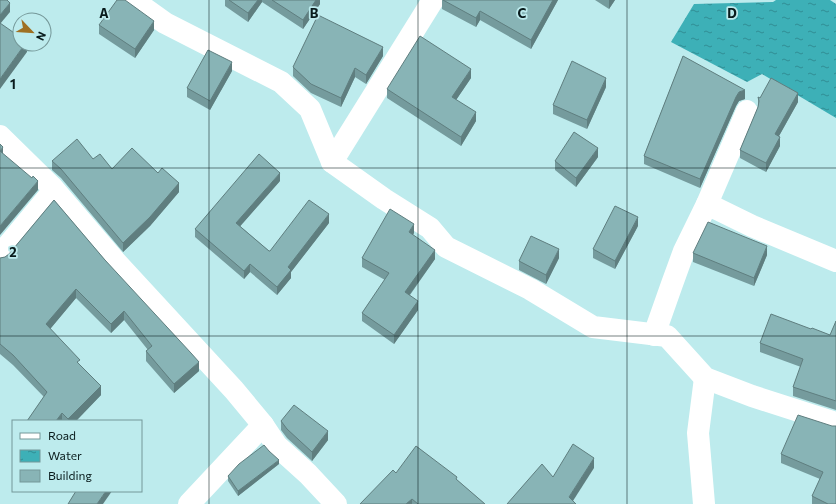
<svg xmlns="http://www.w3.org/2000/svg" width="836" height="504" font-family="Commissioner,sans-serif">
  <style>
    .water { fill: url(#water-ripples) }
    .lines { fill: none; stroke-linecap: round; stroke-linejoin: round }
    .minor { stroke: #fff; stroke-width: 22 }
    .wall { fill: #759b9d }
    .shaded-wall { fill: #5f7e7f }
    .building { fill: #88b4b6; stroke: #5f7e7f }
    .grid { fill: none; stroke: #091b1c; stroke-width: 1; stroke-opacity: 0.55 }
    .grid-label { font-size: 13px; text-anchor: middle; font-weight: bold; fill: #091b1c; stroke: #bdebed; stroke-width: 3.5; stroke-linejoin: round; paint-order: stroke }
  </style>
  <defs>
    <pattern id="water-ripples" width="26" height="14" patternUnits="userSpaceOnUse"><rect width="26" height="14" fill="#3db0b7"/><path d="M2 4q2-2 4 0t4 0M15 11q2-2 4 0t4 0" fill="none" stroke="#318e94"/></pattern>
  </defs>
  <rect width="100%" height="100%" fill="#bdebed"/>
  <polygon class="water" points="776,0 830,0 836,4 836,118 762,74 747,82 671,42 694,4 773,2"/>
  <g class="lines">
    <g class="minor">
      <polyline points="133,0 165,23 281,82 310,109 332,162 384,199 430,228 446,247 530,289 593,327 667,336 705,378 752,396 836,423"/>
      <polyline points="0,136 51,186 115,261 234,390 263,425 277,446 308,474 336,504"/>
      <polyline points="332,162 433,0"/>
      <polyline points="707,204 747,111"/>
      <polyline points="0,255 54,190"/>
      <polyline points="654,335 672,284 684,251 707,204 752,226 836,261"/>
      <polyline points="189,504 263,425"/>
      <polyline points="704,504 698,433 705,378"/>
    </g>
  </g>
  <g class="wall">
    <polygon points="225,0 320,0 320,4 303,29 262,2 248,22 225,6"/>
    <polygon points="442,0 558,0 531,49 480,20 476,27 442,9"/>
    <polygon points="595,0 615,0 609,9"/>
    <polygon points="99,25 154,30 135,58 99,34"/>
    <polygon points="383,56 366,84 355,77 341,107 311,93 293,76 293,67"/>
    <polygon points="683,56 745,99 739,101 736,106 700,188 644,164 644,156"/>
    <polygon points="232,71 210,110 187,97 187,88"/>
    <polygon points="471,78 456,100 476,121 461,146 387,98 387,89"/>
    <polygon points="606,87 587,129 553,114 553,105"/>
    <polygon points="758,97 760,98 798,102 779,136 780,146 766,172 740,158 740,150 758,107"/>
    <polygon points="598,157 576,187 555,170 555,161"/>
    <polygon points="93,159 112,169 158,173 179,192 150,226 123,252 61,178 52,170 52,161"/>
    <polygon points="280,181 240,226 269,251 270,251 329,223 291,272 291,278 277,295 250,272 244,279 195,237 195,229"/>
    <polygon points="54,200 199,371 174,393 146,361 146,351 148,350 124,320 111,333 76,298 50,329 80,365 101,395 76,421 27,421 44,397 13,365 0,354 0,258 5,257 9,254"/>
    <polygon points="638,226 615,269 593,258 593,249"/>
    <polygon points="414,233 413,235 435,259 410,295 418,310 394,344 362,321 362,313 385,280 362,267 362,258"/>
    <polygon points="693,253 767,255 754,286 693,262"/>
    <polygon points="559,258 546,284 519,270 519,261"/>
    <polygon points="836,321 836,410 793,396 793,387 801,367 760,352 760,343 811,329 830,335"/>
    <polygon points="281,421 328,440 312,461 287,438 281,430"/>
    <polygon points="832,426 836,504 812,504 812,496 820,479 781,463 781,454"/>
    <polygon points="279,464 238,496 228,481 228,476"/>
    <polygon points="396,473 457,480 485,504 360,504"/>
  </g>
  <g class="shaded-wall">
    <polygon points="258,0 262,0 262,2 248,22 248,13"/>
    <polygon points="316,0 320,0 320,4 303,29 303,20"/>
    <polygon points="553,0 558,0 531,49 531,40"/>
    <polygon points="609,0 615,0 609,9"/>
    <polygon points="10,3 10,12 0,24 0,15"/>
    <polygon points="480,11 480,20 476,27 476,18"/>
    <polygon points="154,21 154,30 135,58 135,49"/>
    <polygon points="25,44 27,44 27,52 0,89 0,79"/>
    <polygon points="383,47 383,56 366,84 366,75"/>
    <polygon points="232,62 232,71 210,110 210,101"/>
    <polygon points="355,68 355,77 341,107 341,98"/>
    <polygon points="471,69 471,78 452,106 452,97"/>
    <polygon points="606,78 606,87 587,129 587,120"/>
    <polygon points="745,90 745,99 739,101 736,106 700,188 700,179 736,97 739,92"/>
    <polygon points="798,93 798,102 775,143 775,134"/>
    <polygon points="476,112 476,121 461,146 461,137"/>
    <polygon points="780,137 780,146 766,172 766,163"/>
    <polygon points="3,147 3,157 0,151"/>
    <polygon points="598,148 598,157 576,187 576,178"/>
    <polygon points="280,173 280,181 236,231 236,223"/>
    <polygon points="38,181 38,190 0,235 0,226"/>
    <polygon points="179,183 179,192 150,226 123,252 123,243"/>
    <polygon points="329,214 329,223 291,272 291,278 277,295 277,287 288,267"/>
    <polygon points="638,217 638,226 615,269 615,261"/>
    <polygon points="414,224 414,233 409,241 409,232"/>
    <polygon points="767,246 767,255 754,286 754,278"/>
    <polygon points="559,249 559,258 546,284 546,275"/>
    <polygon points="435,250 435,259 405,301 405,292"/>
    <polygon points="250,264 250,272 244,279 244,271"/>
    <polygon points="76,289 76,298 46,334 46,324"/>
    <polygon points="418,301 418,310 394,344 394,335"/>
    <polygon points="124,311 124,320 111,333 111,324"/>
    <polygon points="199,362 199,371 174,393 174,384"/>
    <polygon points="101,386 101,395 76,421 68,421 68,419"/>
    <polygon points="62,413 62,421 56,421"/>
    <polygon points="328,431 328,440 312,461 312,452"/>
    <polygon points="594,458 594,468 571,504 569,497"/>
    <polygon points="279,460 279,464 238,496 238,491"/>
    <polygon points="106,491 112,491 103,504 97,504"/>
    <polygon points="412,499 412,504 406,504"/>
  </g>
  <g class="building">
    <polygon points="0,0 7,0 10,3 0,15"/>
    <polygon points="117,0 125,0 154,21 135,49 99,25"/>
    <polygon points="229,0 258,0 248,13"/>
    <polygon points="272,0 316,0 303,20"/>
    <polygon points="443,0 553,0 531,40 480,11 476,18"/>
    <polygon points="318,15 383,47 366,75 355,68 341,98 311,84 293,67"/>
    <polygon points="0,23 20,37 20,44 25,44 0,79"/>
    <polygon points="420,36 471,69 452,97 476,112 461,137 387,89"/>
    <polygon points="208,50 232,62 210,101 187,88"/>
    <polygon points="683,56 745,90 739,92 736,97 700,179 644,156"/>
    <polygon points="572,61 606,78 587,120 553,105"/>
    <polygon points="771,78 798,93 775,134 780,137 766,163 740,150 758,107 759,101 758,97 760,98"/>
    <polygon points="574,132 598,148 576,178 555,161"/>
    <polygon points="77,139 93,159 100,154 112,169 132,148 158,173 162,168 179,183 150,217 123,243 61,169 52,161"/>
    <polygon points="0,144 3,147 0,151"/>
    <polygon points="0,151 32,178 33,176 38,181 0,226"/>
    <polygon points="259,154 280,173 236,223 269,251 270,251 309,200 329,214 288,267 291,270 277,287 250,264 244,271 195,229"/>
    <polygon points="54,200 105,260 191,353 199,362 174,384 146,351 152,346 124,311 111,324 76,289 46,324 80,360 77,362 101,386 68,419 62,413 56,421 27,421 47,392 13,355 0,344 0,258 5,257 9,254"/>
    <polygon points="615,206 638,217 615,261 593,249"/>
    <polygon points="390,209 414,224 409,232 435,250 405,292 418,301 394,335 362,313 389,273 362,258"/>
    <polygon points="708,222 767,246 754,278 693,253"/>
    <polygon points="531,236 559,249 546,275 519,261"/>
    <polygon points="771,314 811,329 812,328 830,335 836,321 836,401 793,387 803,359 760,343"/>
    <polygon points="294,405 328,431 312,452 287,429 281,421"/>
    <polygon points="798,415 832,426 836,426 836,504 828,504 812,496 823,472 781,454"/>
    <polygon points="573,444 594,458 569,497 576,504 507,504 542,464 553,477"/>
    <polygon points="264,445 269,451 279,460 238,491 228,476 239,464"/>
    <polygon points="416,446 457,477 456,479 485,504 418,504 412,499 406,504 360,504 393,470 396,473"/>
    <polygon points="76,491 106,491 97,504 68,504"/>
  </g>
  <path class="grid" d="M209,0v504M418,0v504M627,0v504M0,168h836M0,336h836"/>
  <g class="grid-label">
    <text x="104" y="18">A</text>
    <text x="314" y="18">B</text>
    <text x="522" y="18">C</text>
    <text x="732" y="18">D</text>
    <text x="13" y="89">1</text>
    <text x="13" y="257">2</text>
  </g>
  <rect x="12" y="420" width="130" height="72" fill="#bdebed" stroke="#759899"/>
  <rect x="20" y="433" width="20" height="6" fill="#ffffff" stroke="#759899"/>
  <text x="48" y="440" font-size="12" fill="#091b1c">Road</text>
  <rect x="20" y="450" width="20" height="12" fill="url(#water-ripples)" stroke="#759899"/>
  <text x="48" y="460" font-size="12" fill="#091b1c">Water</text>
  <rect x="20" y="470" width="20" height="12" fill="#88b4b6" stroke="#759899"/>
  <text x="48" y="480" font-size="12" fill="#091b1c">Building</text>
  <g transform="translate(32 32) rotate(115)"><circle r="19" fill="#bdebed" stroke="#759899"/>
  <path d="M0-3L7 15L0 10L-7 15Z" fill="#9f7022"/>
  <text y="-6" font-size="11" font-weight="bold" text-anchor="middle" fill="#091b1c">N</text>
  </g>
</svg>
